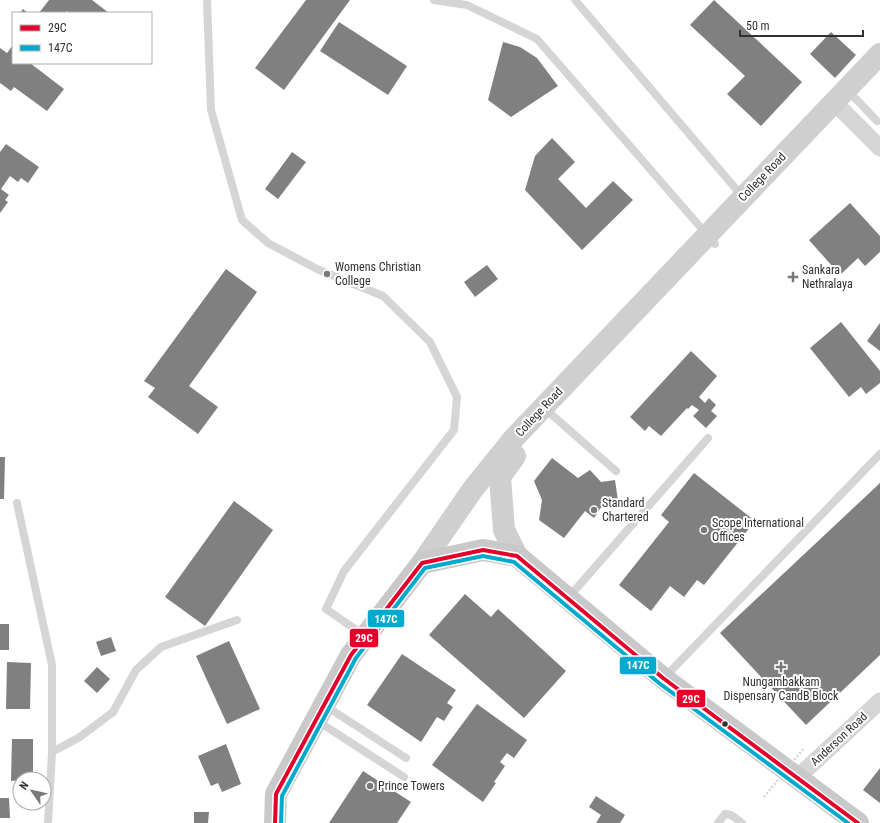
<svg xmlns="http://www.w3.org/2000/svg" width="880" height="823" font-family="'Roboto Condensed',sans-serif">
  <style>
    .building { fill: #808080 }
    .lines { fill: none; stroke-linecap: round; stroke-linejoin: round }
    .service { stroke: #d5d5d5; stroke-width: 8 }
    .minor { stroke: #d5d5d5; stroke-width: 17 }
    .secondary { stroke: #cfcfcf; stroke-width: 22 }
    .primary { stroke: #c9c9c9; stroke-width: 22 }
    .path-bridge { stroke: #d5d5d5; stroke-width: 2.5; stroke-dasharray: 2 2; stroke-linecap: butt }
    .bus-1-casing { stroke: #fff; stroke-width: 7 }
    .bus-2-casing { stroke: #fff; stroke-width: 7 }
    .bus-1 { stroke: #e4002b; stroke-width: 4 }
    .bus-2 { stroke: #00a9ce; stroke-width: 4 }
    .poi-dot { fill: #797979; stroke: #fff; stroke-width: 1.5 }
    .bus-dot { fill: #313131; stroke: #fff; stroke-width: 1.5 }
    .labels { text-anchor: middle; stroke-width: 4; stroke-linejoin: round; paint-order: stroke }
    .street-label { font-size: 12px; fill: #313131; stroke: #fff }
    .poi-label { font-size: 12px; fill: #313131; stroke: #fff; text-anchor: start }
    .line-badge { stroke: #fff; stroke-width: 1.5 }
    .badge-label { font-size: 11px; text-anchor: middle; font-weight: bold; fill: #fff }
  </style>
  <rect width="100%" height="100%" fill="#fff"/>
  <g class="building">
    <polygon points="49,0 92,0 109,13 69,13 67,11 65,13 39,13"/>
    <polygon points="306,0 350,0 284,90 255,68"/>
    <polygon points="714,0 802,82 761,126 727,94 745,76 690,25"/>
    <polygon points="23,9 28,13 20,13"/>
    <polygon points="339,22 407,66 388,95 320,51"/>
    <polygon points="831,32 856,55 835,78 810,54"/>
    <polygon points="503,42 520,47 537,58 558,86 511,117 488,100"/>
    <polygon points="13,45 13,63 30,63 64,89 47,111 14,87 11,91 0,83 0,48 7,53"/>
    <polygon points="552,138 575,162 558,179 586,208 613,181 633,200 582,250 525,190 535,156"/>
    <polygon points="6,144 39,167 28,183 21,178 18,182 10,176 1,189 9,195 5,200 8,202 0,213 0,152"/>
    <polygon points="292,152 306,162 278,199 265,189"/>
    <polygon points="850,203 880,236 880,252 865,266 858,258 840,275 809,240"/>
    <polygon points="487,265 498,279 475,297 464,282"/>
    <polygon points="226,269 257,292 189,386 218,407 198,434 148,397 155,388 144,381"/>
    <polygon points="841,322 880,371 880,383 866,394 861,387 849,397 810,348"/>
    <polygon points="880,323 880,351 867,341"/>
    <polygon points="691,351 717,376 699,397 705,403 709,398 716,405 711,411 717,416 706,428 693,416 699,410 692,405 688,409 687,408 661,436 649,426 645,431 630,417"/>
    <polygon points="0,457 5,457 4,499 0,499"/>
    <polygon points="552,458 578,478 590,470 601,482 615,480 618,501 604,503 594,518 585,511 564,538 539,520 542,500 534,481"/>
    <polygon points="694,473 755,521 704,585 697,580 684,597 670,586 651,611 619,585 669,522 661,515"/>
    <polygon points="880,483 880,655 806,725 720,633"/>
    <polygon points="234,501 273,530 205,626 165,597"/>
    <polygon points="465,594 491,617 498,609 566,671 524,718 429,635"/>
    <rect x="0" y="624" width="9" height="26"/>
    <polygon points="111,637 116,651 101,656 96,642"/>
    <polygon points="229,641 260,709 227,724 196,656"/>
    <polygon points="402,654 456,690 447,703 453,707 444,721 437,717 421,742 367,705"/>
    <polygon points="7,662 31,663 30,709 6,709"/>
    <polygon points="97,667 110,679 97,693 84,681"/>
    <polygon points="477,704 527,740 514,758 507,753 500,762 505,766 494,782 496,783 483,802 432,765"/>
    <polygon points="12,739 33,739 33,779 11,781"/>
    <polygon points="226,744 241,784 222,792 218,783 211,786 198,756"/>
    <polygon points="880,768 880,803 863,790"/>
    <polygon points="363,771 411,802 397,823 329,823"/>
    <polygon points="596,796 625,815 620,823 596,823 601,815 589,807"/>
    <polygon points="0,798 9,798 10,818 0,818"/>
    <polygon points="194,812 209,812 208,823 194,823"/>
  </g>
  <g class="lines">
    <g class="service">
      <polyline points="207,0 211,110 242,220 268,243 319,270 383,296 430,342 457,397 454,430 344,571 326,609 365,636"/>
      <polyline points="434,0 467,5 537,39 715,244"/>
      <polyline points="575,0 742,196"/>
      <polyline points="855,98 877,121"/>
      <polyline points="552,415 616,471"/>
      <polyline points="17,503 52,665 52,752 48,823"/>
      <polyline points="568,598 708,438"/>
      <polyline points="664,678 880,454"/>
      <polyline points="324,705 406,758"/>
      <polyline points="316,720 404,777"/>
      <polyline points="52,752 80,737 113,712 136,670 161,647 237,620"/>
      <polyline points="718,823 725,814 731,815 742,823"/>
    </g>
    <g class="minor">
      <polyline points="843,111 880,148"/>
      <polyline points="798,777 880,701"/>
    </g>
    <g class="secondary">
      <polyline points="515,456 500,477 504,530 517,556"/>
      <polyline points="422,563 473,489 515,437 880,54"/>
    </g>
    <polyline class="primary" points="275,823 276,794 351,655 422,563 483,550 517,556 663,678 858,823"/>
    <polyline class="path-bridge" points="764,797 804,748"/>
    <defs>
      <polyline id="bus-1" points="275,823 276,794 351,655 422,563 483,550 517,556 663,678 858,823"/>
      <polyline id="bus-2" points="281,823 282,796 356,658 425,568 483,556 514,562 659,683 848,823"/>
    </defs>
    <use href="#bus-1" class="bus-1-casing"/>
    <use href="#bus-2" class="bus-2-casing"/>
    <use href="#bus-1" class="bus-1"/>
    <use href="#bus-2" class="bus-2"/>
  </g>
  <g class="poi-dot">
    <circle cx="327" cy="274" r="4"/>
    <path d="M791 271h4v4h4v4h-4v4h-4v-4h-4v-4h4z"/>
    <circle cx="594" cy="510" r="4"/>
    <circle cx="704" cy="530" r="4"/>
    <path d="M779 661h4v4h4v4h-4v4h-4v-4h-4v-4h4z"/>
    <circle cx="370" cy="786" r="4"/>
  </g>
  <circle class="bus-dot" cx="725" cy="724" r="3.5"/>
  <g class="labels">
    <g class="street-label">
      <text transform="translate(762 177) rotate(-46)" y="4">College Road</text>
      <text transform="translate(539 412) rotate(-47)" y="4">College Road</text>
      <text transform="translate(839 739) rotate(-43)" y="4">Anderson Road</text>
    </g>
    <g class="poi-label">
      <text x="335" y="271">Womens Christian<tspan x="335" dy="14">College</tspan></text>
      <text x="802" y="274">Sankara<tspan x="802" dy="14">Nethralaya</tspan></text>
      <text x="602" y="507">Standard<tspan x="602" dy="14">Chartered</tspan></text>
      <text x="712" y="527">Scope International<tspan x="712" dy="14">Offices</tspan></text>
      <text x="781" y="686" text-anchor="middle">Nungambakkam<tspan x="781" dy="14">Dispensary CandB Block</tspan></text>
      <text x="378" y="790">Prince Towers</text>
    </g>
  </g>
  <g class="line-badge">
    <rect x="367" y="609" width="38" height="19" rx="4" fill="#00a9ce"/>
    <rect x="349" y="628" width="30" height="20" rx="4" fill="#e4002b"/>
    <rect x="619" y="656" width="38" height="19" rx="4" fill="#00a9ce"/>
    <rect x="676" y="689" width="30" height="19" rx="4" fill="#e4002b"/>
  </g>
  <g class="badge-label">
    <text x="386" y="623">147C</text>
    <text x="364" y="642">29C</text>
    <text x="638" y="669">147C</text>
    <text x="691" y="703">29C</text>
  </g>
  <rect x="12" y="12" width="140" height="52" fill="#ffffff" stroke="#adadad"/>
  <rect x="20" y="25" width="20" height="6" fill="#e4002b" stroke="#adadad"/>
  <text x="48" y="32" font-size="12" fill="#313131">29C</text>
  <rect x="20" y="45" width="20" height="6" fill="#00a9ce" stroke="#adadad"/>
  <text x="48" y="52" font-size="12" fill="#313131">147C</text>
  <g transform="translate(32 791) rotate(304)"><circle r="19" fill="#ffffff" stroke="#adadad"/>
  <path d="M0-3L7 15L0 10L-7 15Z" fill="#797979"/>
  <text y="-6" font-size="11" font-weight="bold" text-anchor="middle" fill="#313131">N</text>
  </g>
  <path d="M740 30v6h123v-6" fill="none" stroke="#313131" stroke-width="2"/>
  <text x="746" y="30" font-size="12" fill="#313131" stroke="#ffffff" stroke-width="3" paint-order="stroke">50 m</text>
</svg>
